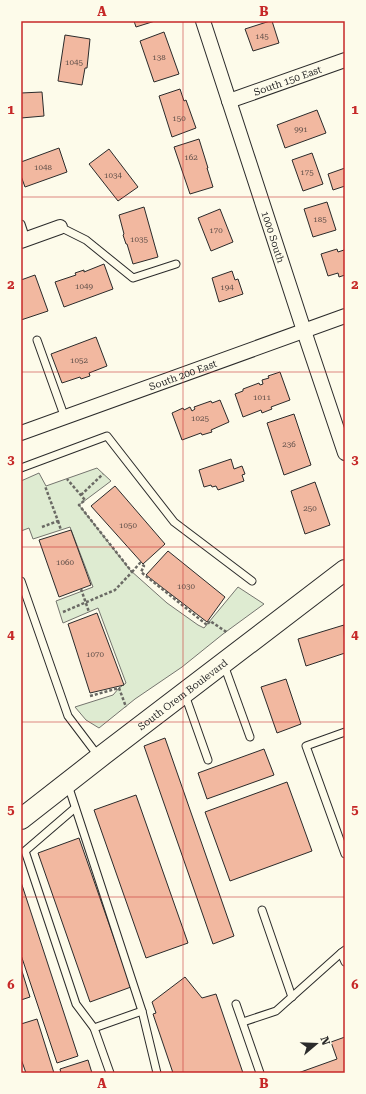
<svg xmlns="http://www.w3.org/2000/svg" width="366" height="1094" font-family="'Roboto Serif',serif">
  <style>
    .green { fill: #deebd1; stroke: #74746e }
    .building { fill: #f2b8a0; stroke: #2b2b2b }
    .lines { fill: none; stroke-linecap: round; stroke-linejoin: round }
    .lane-casing { stroke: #2b2b2b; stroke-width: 9 }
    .street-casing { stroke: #2b2b2b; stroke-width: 16 }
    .secondary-casing { stroke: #2b2b2b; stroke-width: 22 }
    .path { stroke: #6a6964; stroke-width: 2.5; stroke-dasharray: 3 2; stroke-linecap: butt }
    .lane { stroke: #fdfbea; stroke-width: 7 }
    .street { stroke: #fdfbea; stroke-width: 14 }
    .secondary { stroke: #fdfbea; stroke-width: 20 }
    .grid { fill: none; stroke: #c62828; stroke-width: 1; stroke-opacity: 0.55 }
    .labels { text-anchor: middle; stroke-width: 3; stroke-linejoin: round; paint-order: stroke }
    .number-label { font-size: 8px; fill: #5d4e48 }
    .street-label { font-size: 10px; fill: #2b2b2b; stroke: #fdfbea }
    .neatline { fill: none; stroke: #c62828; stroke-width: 1.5 }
    .grid-label { font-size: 13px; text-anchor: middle; font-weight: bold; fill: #c62828 }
  </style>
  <rect width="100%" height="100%" fill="#fdfbea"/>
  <polygon class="green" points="97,468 111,481 79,505 130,570 167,603 198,625 204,628 238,587 264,604 223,634 182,667 135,699 99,728 86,720 75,707 113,695 119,688 126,683 98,608 63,623 56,601 93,587 70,527 33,539 29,528 21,531 21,481 39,473 46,486"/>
  <g class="building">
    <polygon points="134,21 155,21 136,27"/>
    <polygon points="270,21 272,21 279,43 253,51 245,29"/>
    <polygon points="164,32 179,74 154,82 140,41"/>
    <polygon points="65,35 90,39 87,68 85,68 82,85 58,81"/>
    <polygon points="180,89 184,101 186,100 196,128 172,137 159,96"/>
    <polygon points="42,92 44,116 21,118 21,93"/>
    <polygon points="317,110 326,133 285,148 277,125"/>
    <polygon points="199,139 208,168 207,168 213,187 190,194 174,147"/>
    <polygon points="59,148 67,172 25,187 21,176 21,162"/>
    <polygon points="109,149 138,187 118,201 89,164"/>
    <polygon points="312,153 323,184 303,191 292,160"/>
    <polygon points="345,168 345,186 333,190 328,174"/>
    <polygon points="327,202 336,230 313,237 304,209"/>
    <polygon points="144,207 158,257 133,264 127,244 126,244 123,235 124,234 119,215"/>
    <polygon points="220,209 233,242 211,251 198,218"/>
    <polygon points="337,249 338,252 344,250 345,252 345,275 339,277 338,273 328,276 321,254"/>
    <polygon points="104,264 113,289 64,307 55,282 76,275 75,273 84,270 84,272"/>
    <polygon points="232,271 235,280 238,279 243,294 219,302 212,278"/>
    <polygon points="35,275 48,311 21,320 21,280"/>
    <polygon points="96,337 107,366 89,373 90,376 81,379 80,377 62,383 51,354"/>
    <polygon points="280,372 290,400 271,407 272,409 262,413 261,410 243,417 235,394 243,391 243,389 259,383 260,385 263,384 262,380 269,378 268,376"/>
    <polygon points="220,400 229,422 211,430 212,432 202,435 201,433 182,440 172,413 183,408 184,410 190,407 192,411 195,409 194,407 211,401 212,403"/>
    <polygon points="294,414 311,465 284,475 267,423"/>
    <polygon points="231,459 234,469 242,466 245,474 242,475 244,481 218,490 216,486 212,487 211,485 204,487 199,470"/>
    <polygon points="315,482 330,525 305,534 291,491"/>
    <polygon points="115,486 165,544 143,564 91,506"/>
    <polygon points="71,530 91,585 59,597 39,540"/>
    <polygon points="168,551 225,597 207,622 146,575"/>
    <polygon points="97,613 124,685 90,693 68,624"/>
    <polygon points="344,625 345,653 306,666 298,639"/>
    <polygon points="286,679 301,724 277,733 261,687"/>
    <polygon points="165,738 234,936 213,944 144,746"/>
    <polygon points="264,749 274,775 207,799 198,773"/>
    <polygon points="287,782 312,851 230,881 205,812"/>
    <polygon points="136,795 188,943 146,958 94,810"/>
    <polygon points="79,838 131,987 90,1002 38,853"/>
    <polygon points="21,882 78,1056 57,1063 21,955"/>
    <polygon points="21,968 30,997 21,1000"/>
    <polygon points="185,977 202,998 216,994 243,1073 173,1073 153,1014 156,1013 152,1002"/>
    <polygon points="37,1019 54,1073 26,1073 21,1059 21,1024"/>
    <polygon points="345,1037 345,1073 298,1073 337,1059 331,1042"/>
    <polygon points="88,1060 92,1073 61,1073 60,1069"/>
  </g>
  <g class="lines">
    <defs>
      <g id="lane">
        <polyline points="21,224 26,239"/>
        <polyline points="60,227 86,240 133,278 176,264"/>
        <polyline points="37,340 65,418"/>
        <polyline points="21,468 107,436 174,522 252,581"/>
        <polyline points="21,581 68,716 99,757"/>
        <polyline points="224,665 250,737"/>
        <polyline points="185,695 208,760"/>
        <polyline points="345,732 306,746 345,854"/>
        <polyline points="68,785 142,1011 94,1028 110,1073"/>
        <polyline points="75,808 25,851 76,1004 94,1028"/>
        <polyline points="262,910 292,997"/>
        <polyline points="345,950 341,953 345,962"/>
        <polyline points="236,1004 260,1073"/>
        <polyline points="142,1011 157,1073"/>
        <polyline points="243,1022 276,1011 341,953"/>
      </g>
      <g id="street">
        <path id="s1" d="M203,21l105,322 37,110"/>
        <path id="s2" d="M229,101l116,-41"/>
        <polyline points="21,241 60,227"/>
        <path id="s3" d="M21,433l324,-117"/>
      </g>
      <g id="secondary">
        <path id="s4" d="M21,819l78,-61 246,-188"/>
      </g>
    </defs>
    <use href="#lane" class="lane-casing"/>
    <use href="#street" class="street-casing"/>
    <use href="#secondary" class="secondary-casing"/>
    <g class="path">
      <polyline points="81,495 103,474"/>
      <polyline points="58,521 61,530"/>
      <polyline points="42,527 58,521 45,486"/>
      <polyline points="132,572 140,563 144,566 141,572 207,625 210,621 228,633"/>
      <polyline points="81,589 89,612"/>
      <polyline points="63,612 115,590 132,572 79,505 85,500 67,479"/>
      <polyline points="90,696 119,688 126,707"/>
    </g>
    <use href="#lane" class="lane"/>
    <use href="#street" class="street"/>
    <use href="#secondary" class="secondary"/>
  </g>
  <path class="grid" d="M183,21v1052M21,197h324M21,372h324M21,547h324M21,722h324M21,897h324"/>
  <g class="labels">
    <g class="number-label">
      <text x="262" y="39">145</text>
      <text x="159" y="60">138</text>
      <text x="74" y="65">1045</text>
      <text x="179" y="121">150</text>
      <text x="301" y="132">991</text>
      <text x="191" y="160">162</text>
      <text x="43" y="170">1048</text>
      <text x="307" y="175">175</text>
      <text x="113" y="178">1034</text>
      <text x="320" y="222">185</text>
      <text x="216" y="233">170</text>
      <text x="139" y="242">1035</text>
      <text x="84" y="289">1049</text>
      <text x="227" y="290">194</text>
      <text x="79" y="363">1052</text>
      <text x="262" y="400">1011</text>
      <text x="200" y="421">1025</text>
      <text x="289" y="447">236</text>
      <text x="310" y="511">250</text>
      <text x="128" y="528">1050</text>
      <text x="65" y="565">1060</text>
      <text x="186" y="589">1030</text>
      <text x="95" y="657">1070</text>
    </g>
    <g class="street-label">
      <text dy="4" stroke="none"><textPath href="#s2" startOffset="62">South 150 East</textPath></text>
      <text dy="4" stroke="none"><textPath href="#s1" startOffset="227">1000 South</textPath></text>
      <text dy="4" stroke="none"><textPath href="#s3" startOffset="172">South 200 East</textPath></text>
      <text dy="4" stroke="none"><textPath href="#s4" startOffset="204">South Orem Boulevard</textPath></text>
    </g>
  </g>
  <rect width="366" height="1094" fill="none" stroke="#fdfbea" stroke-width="44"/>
  <g transform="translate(316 1044) rotate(71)" stroke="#fdfbea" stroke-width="3" paint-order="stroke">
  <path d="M0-3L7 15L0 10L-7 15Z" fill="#2b2b2b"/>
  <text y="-6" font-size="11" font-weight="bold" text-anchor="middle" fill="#2b2b2b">N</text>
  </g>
  <rect x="22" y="22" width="322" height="1050" class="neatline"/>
  <g class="grid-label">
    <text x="102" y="16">A</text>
    <text x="264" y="16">B</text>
    <text x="11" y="114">1</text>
    <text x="355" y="114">1</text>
    <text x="11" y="289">2</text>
    <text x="355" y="289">2</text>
    <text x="11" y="464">3</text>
    <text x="355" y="464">3</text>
    <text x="11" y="639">4</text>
    <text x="355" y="639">4</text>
    <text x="11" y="814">5</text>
    <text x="355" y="814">5</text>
    <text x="11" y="989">6</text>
    <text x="355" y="989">6</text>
    <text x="102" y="1088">A</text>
    <text x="264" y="1088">B</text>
  </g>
</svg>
